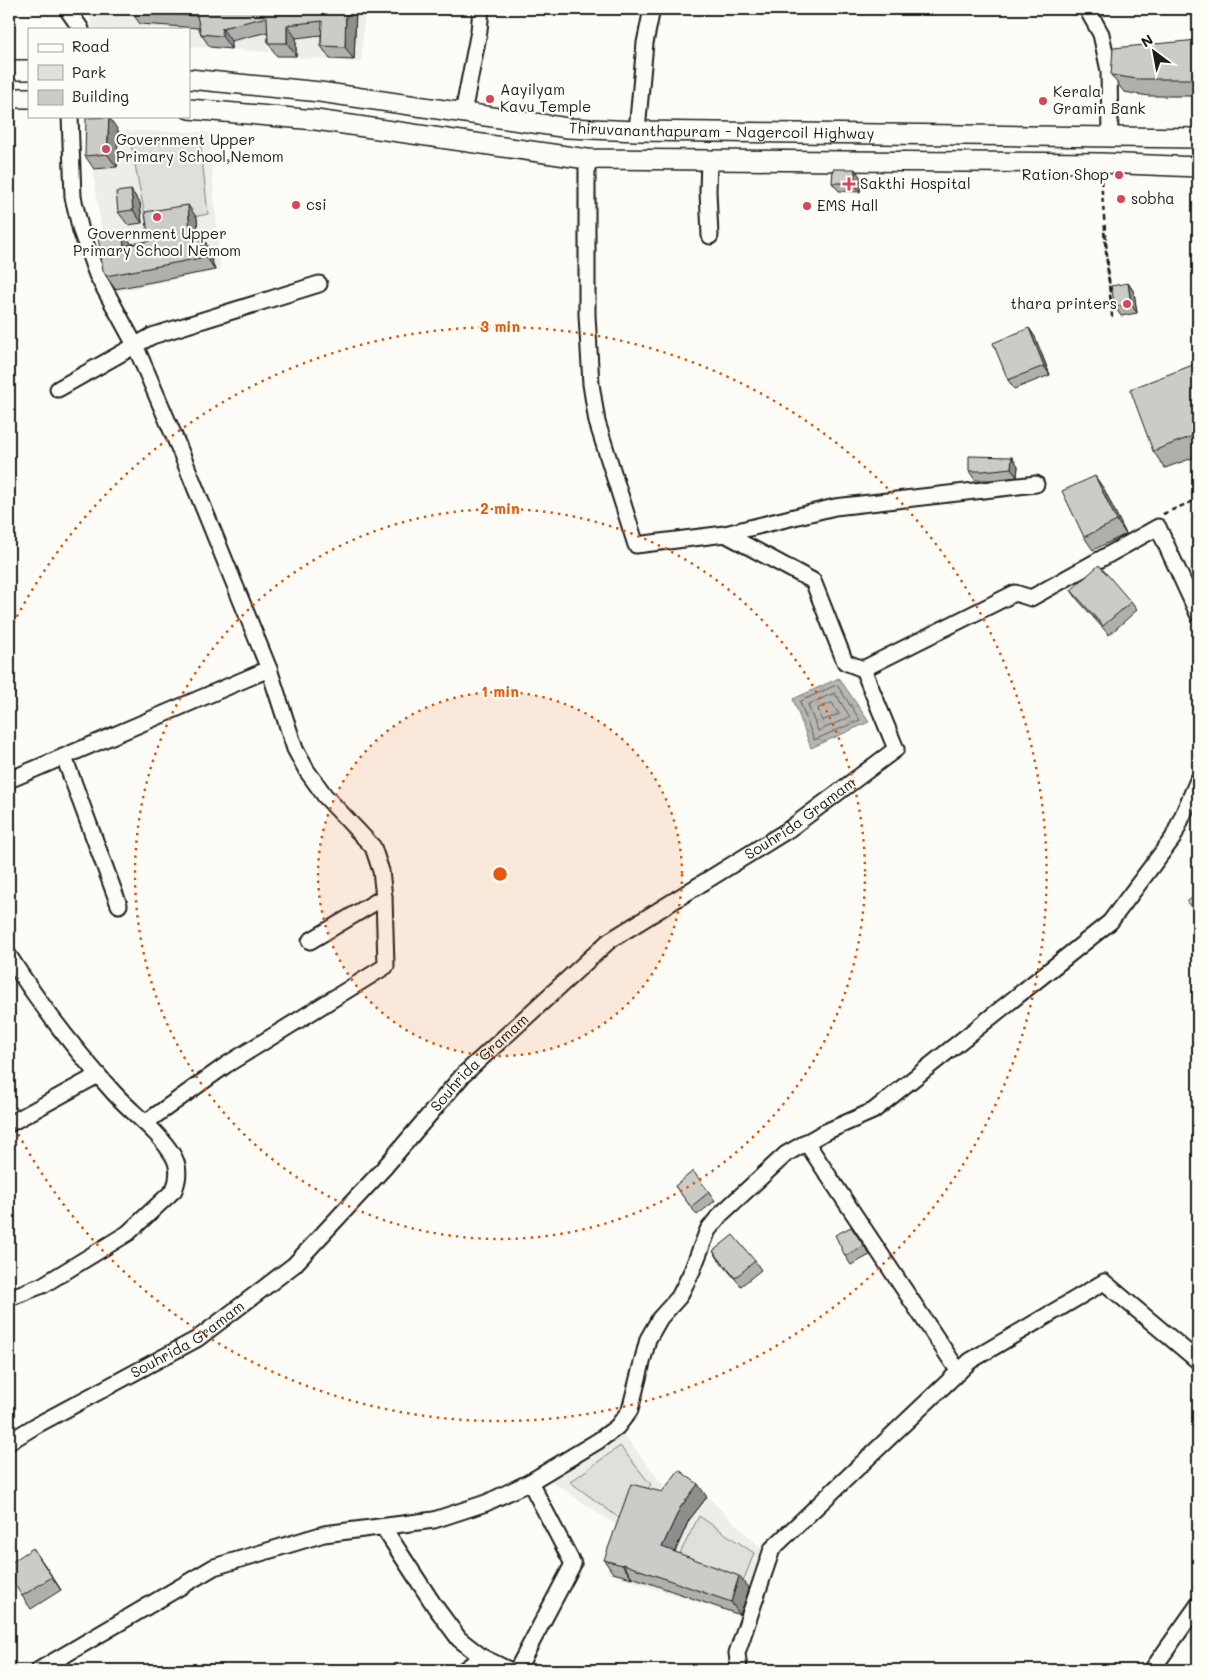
<svg xmlns="http://www.w3.org/2000/svg" width="1207" height="1679" font-family="Mali,sans-serif">
  <style>
    .built { fill: #eeede9 }
    .park { fill: #e0dfdb; stroke: #7e7e7c }
    .water { fill: url(#water-ripples); stroke: #797876 }
    .lines { fill: none; stroke-linecap: round; stroke-linejoin: round }
    .shore { stroke: #5a5a58; stroke-width: 1 }
    .minor-casing { stroke: #1c1c1c; stroke-width: 19 }
    .major-casing { stroke: #1c1c1c; stroke-width: 22 }
    .path { stroke: #1c1c1c; stroke-width: 2.5; stroke-dasharray: 5 4; stroke-linecap: butt }
    .minor { stroke: #fdfcf7; stroke-width: 15 }
    .major { stroke: #fdfcf7; stroke-width: 19 }
    .wall { fill: #afafac; stroke: #1c1c1c }
    .shaded-wall { fill: #8f8e8c; stroke: #1c1c1c }
    .building { fill: #cccbc8; stroke: #1c1c1c }
    .ring { fill: none; stroke: #e8590c; stroke-width: 2.5; stroke-dasharray: 2.5 5 }
    .poi-dot { fill: #d1495b; stroke: #fdfcf7; stroke-width: 2 }
    .labels { text-anchor: middle; stroke-width: 4.5; stroke-linejoin: round; paint-order: stroke }
    .poi-label { font-size: 15px; fill: #1c1c1c; stroke: #fdfcf7; text-anchor: start }
    .street-label { font-size: 15px; fill: #1c1c1c; stroke: #fdfcf7 }
    .centre { fill: #e8590c; stroke: #fdfcf7; stroke-width: 2.5 }
    .ring-label { font-size: 15px; text-anchor: middle; font-weight: bold; fill: #e8590c; stroke: #fdfcf7; stroke-width: 4.5; stroke-linejoin: round; paint-order: stroke }
  </style>
  <defs>
    <pattern id="water-ripples" width="26" height="14" patternUnits="userSpaceOnUse" patternTransform="scale(1.25)"><rect width="26" height="14" fill="#b7b6b2"/><path d="M2 4q2-2 4 0t4 0M15 11q2-2 4 0t4 0" fill="none" stroke="#9d9c98"/></pattern>
  </defs>
  <rect width="100%" height="100%" fill="#fdfcf7"/>
  <filter id="ink" filterUnits="userSpaceOnUse"><feTurbulence type="fractalNoise" baseFrequency=".02" numOctaves="2"/><feDisplacementMap in="SourceGraphic" scale="10" xChannelSelector="R" yChannelSelector="G"/><feConvolveMatrix kernelMatrix="1 2 1 2 8 2 1 2 1" color-interpolation-filters="sRGB"/></filter>
  <g filter="url(#ink)">
    <g class="built">
      <polygon points="90,9 267,9 269,52 189,47 189,29 92,29"/>
      <polygon points="272,9 365,9 361,62 274,56"/>
      <polygon points="86,130 209,132 220,270 112,293"/>
      <polygon points="623,1433 669,1493 685,1475 772,1559 748,1619 607,1573 616,1525 551,1481"/>
    </g>
    <g class="park">
      <polygon points="200,139 208,214 147,226 131,144"/>
      <polygon points="620,1446 651,1485 619,1518 570,1482"/>
      <polygon points="699,1516 754,1553 743,1582 678,1557"/>
    </g>
    <polygon class="water" points="839,678 869,722 811,748 793,699"/>
    <g class="lines">
      <g class="shore">
        <polygon points="837,685 860,720 814,740 800,702"/>
        <polygon points="835,693 850,717 818,731 808,705"/>
        <polygon points="832,703 839,714 822,721 818,709"/>
      </g>
      <defs>
        <g id="minor">
          <polyline points="67,9 81,29"/>
          <polyline points="1087,9 1101,34 1109,71 1110,136"/>
          <polyline points="463,113 479,31 481,9"/>
          <polyline points="70,116 73,197 81,231 97,275 135,345 180,450 269,669 295,749 307,771 325,796 373,847 381,871 384,897 386,966 226,1065 145,1123"/>
          <polyline points="637,131 645,43 652,9"/>
          <polyline points="587,159 587,315 591,384 597,422 636,545 725,534 813,581 845,662 863,669 1015,593 1031,598 1158,527 1198,614"/>
          <polyline points="709,160 708,191 710,236"/>
          <polyline points="58,389 152,336 319,284"/>
          <polyline points="725,534 835,507 1036,484"/>
          <polyline points="64,757 119,905"/>
          <polyline points="9,780 269,669"/>
          <polyline points="310,941 384,897"/>
          <path d="M9,956c31,49 66,94 105,137 18,20 44,38 58,61 8,12 7,24 2,36l-46,43 -85,52 -34,13"/>
          <polyline points="9,1124 98,1075"/>
          <polyline points="806,1142 959,1372"/>
          <path id="s1" d="M9,1442l26,-16 162,-87 97,-74 90,-97 79,-93 146,-134 179,-111 108,-81 -33,-80"/>
          <polyline points="383,1527 434,1605 459,1639 482,1657 509,1670"/>
          <polyline points="39,1670 214,1567 324,1534 434,1520 486,1503 530,1482 598,1441 617,1427 630,1410 648,1339 660,1318 679,1297 692,1271 708,1230 720,1215 786,1154 823,1133 873,1111 1110,922 1173,838 1198,780"/>
          <polyline points="464,1670 482,1657"/>
          <polyline points="517,1670 573,1564 530,1482"/>
          <polyline points="739,1670 737,1653 772,1549 970,1361 1104,1282 1198,1361"/>
          <polyline points="1152,1670 1198,1605"/>
        </g>
        <g id="major">
          <polyline points="9,70 29,70"/>
          <path id="s2" d="M189,79l131,13 248,36 69,3 561,7"/>
          <polyline points="9,98 29,98"/>
          <polyline points="189,109 316,120 587,159 1101,163 1198,167"/>
        </g>
      </defs>
      <use href="#minor" class="minor-casing"/>
      <use href="#major" class="major-casing"/>
      <g class="path">
        <polyline points="1101,180 1112,316 1104,231"/>
        <polyline points="1163,514 1198,499"/>
      </g>
      <use href="#minor" class="minor"/>
      <use href="#major" class="major"/>
    </g>
    <g class="wall">
      <polygon points="131,9 356,9 354,60 330,59 321,46 321,35 296,38 296,56 277,56 268,43 268,32 231,41 231,49 210,47 201,34 199,28 140,24 131,11"/>
      <polygon points="1198,40 1198,96 1149,96 1124,92 1111,75"/>
      <polygon points="118,130 117,167 94,169 85,156"/>
      <polygon points="861,178 860,192 839,191 832,183"/>
      <polygon points="131,190 140,203 142,223 128,225 118,212"/>
      <polygon points="197,218 198,232 206,243 215,270 115,289 106,276 131,243 131,244 149,241"/>
      <polygon points="1128,283 1134,292 1137,313 1121,316 1115,307"/>
      <polygon points="1029,328 1035,337 1050,375 1014,389 1008,380"/>
      <polygon points="1198,363 1198,456 1165,468 1153,451"/>
      <polygon points="1012,457 1018,466 1017,477 990,480 975,480 969,471"/>
      <polygon points="1104,489 1126,534 1093,550 1084,537"/>
      <polygon points="1071,590 1131,602 1137,610 1109,635 1077,599"/>
      <polygon points="675,1186 709,1192 715,1201 697,1215"/>
      <polygon points="851,1227 870,1255 851,1265 845,1256"/>
      <polygon points="713,1251 755,1261 761,1270 741,1286 719,1260"/>
      <polygon points="662,1492 707,1497 689,1520 675,1552 749,1589 740,1615 632,1577 632,1578 613,1573 604,1560"/>
      <polygon points="42,1561 61,1590 31,1609 22,1596"/>
    </g>
    <g class="shaded-wall">
      <polygon points="346,9 356,9 354,60 345,47"/>
      <polygon points="287,25 296,38 296,56 287,43"/>
      <polygon points="222,28 231,41 231,49 222,36"/>
      <polygon points="109,117 118,130 117,167 107,154"/>
      <polygon points="855,169 861,178 860,192 854,183"/>
      <polygon points="131,190 140,203 142,223 133,210"/>
      <polygon points="188,205 197,218 198,232 206,243 215,270 190,232"/>
      <polygon points="122,230 131,243 133,259 124,246"/>
      <polygon points="1128,283 1134,292 1137,313 1131,304"/>
      <polygon points="1029,328 1035,337 1050,375 1044,366"/>
      <polygon points="1012,457 1018,466 1017,477 1011,468"/>
      <polygon points="1095,476 1104,489 1126,534 1117,521"/>
      <polygon points="698,1484 707,1497 689,1520 671,1560 662,1547 680,1508"/>
      <polygon points="33,1548 42,1561 61,1590 52,1577"/>
      <polygon points="623,1564 632,1577 632,1578 622,1565"/>
      <polygon points="739,1576 749,1589 740,1615 731,1602"/>
    </g>
    <g class="building">
      <polygon points="131,9 346,9 345,47 321,46 322,21 287,25 287,43 268,43 267,17 222,28 222,36 201,34 197,16 131,11"/>
      <polygon points="1198,40 1198,79 1137,79 1111,75 1113,48"/>
      <polygon points="109,117 107,154 85,156 86,118"/>
      <polygon points="833,169 855,169 854,183 832,183"/>
      <polygon points="131,190 133,210 118,212 116,192"/>
      <polygon points="188,205 190,232 197,230 206,257 106,276 103,270 98,237 122,230 124,246 149,241 145,212"/>
      <polygon points="1128,283 1131,304 1115,307 1111,286"/>
      <polygon points="1029,328 1044,366 1008,380 993,343"/>
      <polygon points="1198,363 1198,434 1153,451 1130,389"/>
      <polygon points="969,456 1012,457 1011,468 984,471 969,471"/>
      <polygon points="1095,476 1117,521 1084,537 1062,491"/>
      <polygon points="1099,565 1131,602 1103,626 1071,590"/>
      <polygon points="1198,893 1198,916 1187,902"/>
      <polygon points="693,1171 709,1192 691,1207 675,1186"/>
      <polygon points="851,1227 864,1246 845,1256 835,1235"/>
      <polygon points="733,1235 755,1261 735,1278 713,1251"/>
      <polygon points="679,1470 698,1484 680,1508 662,1547 739,1576 731,1602 623,1564 622,1565 604,1560 631,1484 662,1492"/>
      <polygon points="33,1548 52,1577 22,1596 9,1575 9,1564"/>
    </g>
  </g>
  <circle cx="500" cy="874" r="182" fill="#e8590c" fill-opacity=".12"/>
  <g class="ring">
    <circle cx="500" cy="874" r="182"/>
    <circle cx="500" cy="874" r="365"/>
    <path d="M10 630A547 547 0 1 1 10 1118"/>
  </g>
  <g class="poi-dot">
    <circle cx="490" cy="99" r="5"/>
    <circle cx="1043" cy="101" r="5"/>
    <circle cx="106" cy="149" r="5"/>
    <circle cx="1119" cy="175" r="5"/>
    <path d="M846.5 176.5h5v5h5v5h-5v5h-5v-5h-5v-5h5z"/>
    <circle cx="1121" cy="199" r="5"/>
    <circle cx="296" cy="205" r="5"/>
    <circle cx="807" cy="206" r="5"/>
    <circle cx="157" cy="217" r="5"/>
    <circle cx="1127" cy="304" r="5"/>
  </g>
  <g class="labels">
    <g class="poi-label">
      <text x="500" y="95">Aayilyam<tspan x="500" dy="17">Kavu Temple</tspan></text>
      <text x="1053" y="97">Kerala<tspan x="1053" dy="17">Gramin Bank</tspan></text>
      <text x="116" y="145">Government Upper<tspan x="116" dy="17">Primary School,Nemom</tspan></text>
      <text x="1109" y="180" text-anchor="end">Ration Shop</text>
      <text x="860" y="189">Sakthi Hospital</text>
      <text x="1131" y="204">sobha</text>
      <text x="306" y="210">csi</text>
      <text x="817" y="211">EMS Hall</text>
      <text x="157" y="239" text-anchor="middle">Government Upper<tspan x="157" dy="17">Primary School Nemom</tspan></text>
      <text x="1117" y="309" text-anchor="end">thara printers</text>
    </g>
    <g class="street-label">
      <text dy="5" stroke="none"><textPath href="#s2" startOffset="536">Thiruvananthapuram - Nagercoil Highway</textPath></text>
      <text dy="5" stroke="none"><textPath href="#s1" startOffset="1016">Souhrida Gramam</textPath></text>
      <text dy="5" stroke="none"><textPath href="#s1" startOffset="611">Souhrida Gramam</textPath></text>
      <text dy="5" stroke="none"><textPath href="#s1" startOffset="206">Souhrida Gramam</textPath></text>
    </g>
  </g>
  <circle cx="500" cy="874" r="8" class="centre"/>
  <g class="ring-label">
    <text x="500" y="332">3 min</text>
    <text x="500" y="514">2 min</text>
    <text x="500" y="697">1 min</text>
  </g>
  <rect width="1207" height="1679" fill="none" stroke="#fdfcf7" stroke-width="30"/>
  <rect x="15" y="15" width="1177" height="1649" fill="none" stroke="#1c1c1c" stroke-width="2" filter="url(#ink)"/>
  <rect x="28" y="28" width="162" height="90" fill="#fdfcf7" stroke="#a3a29f"/>
  <rect x="38" y="44" width="25" height="8" fill="#fdfcf7" stroke="#a3a29f"/>
  <text x="72" y="52" font-size="15" fill="#1c1c1c">Road</text>
  <rect x="38" y="65" width="25" height="15" fill="#e0dfdb" stroke="#a3a29f"/>
  <text x="72" y="78" font-size="15" fill="#1c1c1c">Park</text>
  <rect x="38" y="90" width="25" height="15" fill="#cccbc8" stroke="#a3a29f"/>
  <text x="72" y="102" font-size="15" fill="#1c1c1c">Building</text>
  <g transform="translate(1154 52) rotate(328)" stroke="#fdfcf7" stroke-width="4" paint-order="stroke">
  <path d="M0-4L9 19L0 12L-9 19Z" fill="#1c1c1c"/>
  <text y="-8" font-size="14" font-weight="bold" text-anchor="middle" fill="#1c1c1c">N</text>
  </g>
</svg>
